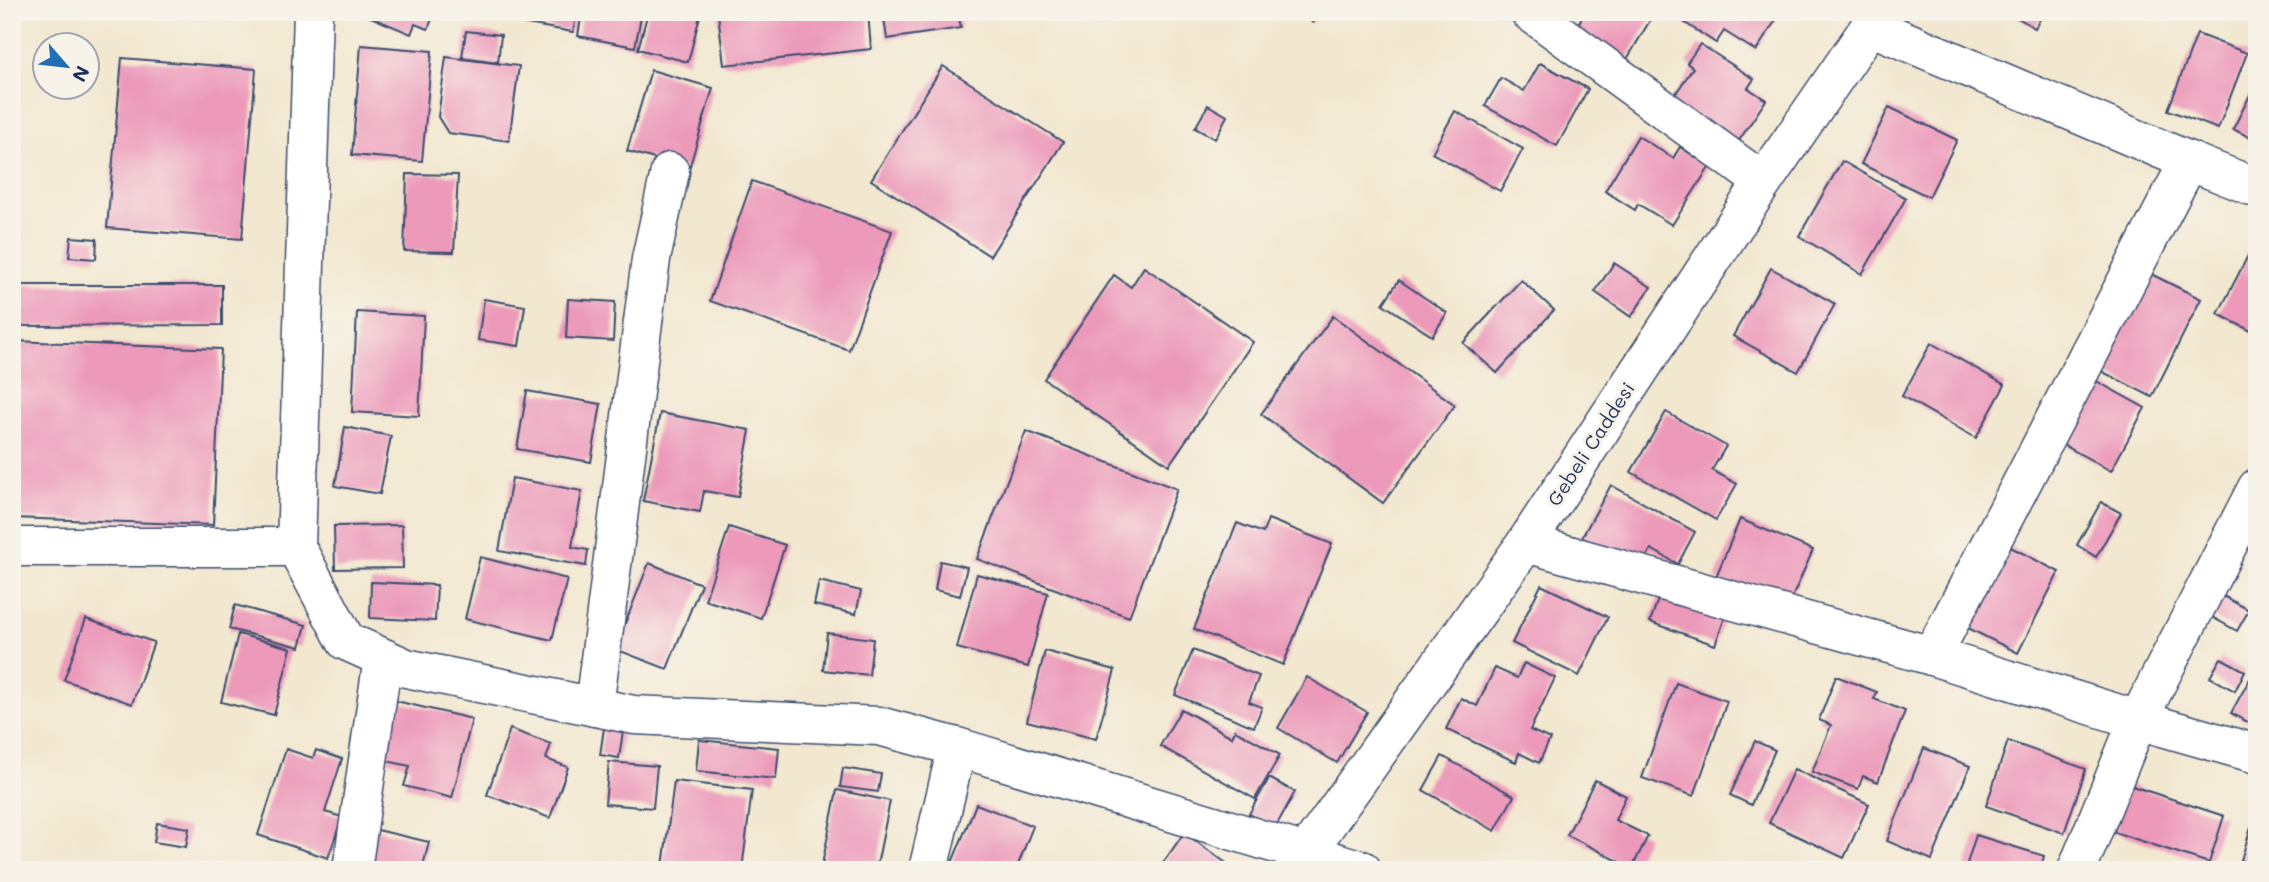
<svg xmlns="http://www.w3.org/2000/svg" width="2269" height="882" font-family="Mali,sans-serif">
  <style>
    .building { fill: #ec99ba }
    .lines { fill: none; stroke-linecap: round; stroke-linejoin: round }
    .minor-casing { stroke: #3b4b6f; stroke-width: 41 }
    .minor { stroke: #fff; stroke-width: 38 }
    .labels { text-anchor: middle; stroke-width: 6; stroke-linejoin: round; paint-order: stroke }
    .street-label { font-size: 19px; fill: #1b2f5e; stroke: #f7f3e8 }
  </style>
  <rect width="100%" height="100%" fill="#f7f3e8"/>
  <filter id="ink" filterUnits="userSpaceOnUse"><feTurbulence type="fractalNoise" baseFrequency=".0143" numOctaves="2"/><feDisplacementMap in="SourceGraphic" scale="14" xChannelSelector="R" yChannelSelector="G"/><feConvolveMatrix kernelMatrix="1 2 1 2 8 2 1 2 1" color-interpolation-filters="sRGB"/></filter>
  <filter id="wash" filterUnits="userSpaceOnUse"><feTurbulence type="fractalNoise" baseFrequency=".00686" numOctaves="4" result="noise"/><feDisplacementMap in="SourceGraphic" scale="28" xChannelSelector="R" yChannelSelector="G"/><feGaussianBlur stdDeviation="1.57" result="paint"/><feColorMatrix in="noise" values="0 0 0 0 0 0 0 0 0 0 0 0 0 0 0 0 0 1.4 0 .05"/><feComposite in="paint" operator="in"/></filter>
  <g filter="url(#wash)">
    <rect width="100%" height="100%" fill="#f2e7cf"/>
    <g id="blocks">
      <g class="building">
        <polygon points="369,12 435,12 428,29 415,24 411,34 368,16"/>
        <polygon points="523,12 577,12 573,32 521,23"/>
        <polygon points="582,12 642,12 635,47 578,36"/>
        <polygon points="648,12 701,12 688,62 638,49"/>
        <polygon points="868,12 871,49 724,65 718,13"/>
        <polygon points="883,12 958,12 961,28 887,39"/>
        <polygon points="1300,12 1321,12 1313,23"/>
        <polygon points="1585,12 1655,12 1624,64 1573,33"/>
        <polygon points="1679,12 1781,12 1756,51 1724,31 1716,43 1676,17"/>
        <polygon points="2008,12 2044,12 2035,28"/>
        <polygon points="466,31 501,35 498,62 462,57"/>
        <polygon points="2197,34 2247,53 2218,129 2168,110"/>
        <polygon points="1700,44 1754,79 1748,88 1766,100 1734,148 1668,105 1693,68 1687,63"/>
        <polygon points="361,45 432,51 422,161 352,155"/>
        <polygon points="446,57 519,66 509,141 448,133 438,117"/>
        <polygon points="122,58 256,69 242,239 107,228"/>
        <polygon points="1540,63 1588,89 1557,146 1485,106 1501,78 1524,91"/>
        <polygon points="943,66 1063,142 990,256 871,180"/>
        <polygon points="651,70 713,88 689,169 627,151"/>
        <polygon points="2257,81 2257,141 2233,129"/>
        <polygon points="1208,105 1227,116 1215,139 1195,128"/>
        <polygon points="1889,107 1957,140 1929,197 1861,164"/>
        <polygon points="1455,111 1523,149 1500,191 1432,153"/>
        <polygon points="1638,136 1673,158 1680,147 1710,166 1672,225 1638,204 1635,210 1605,191"/>
        <polygon points="1842,161 1906,198 1862,274 1799,236"/>
        <polygon points="407,174 458,175 454,252 404,251"/>
        <polygon points="752,181 892,231 849,350 710,301"/>
        <polygon points="71,237 97,239 96,259 69,257"/>
        <polygon points="2257,238 2257,334 2218,314"/>
        <polygon points="1614,263 1651,287 1631,317 1595,292"/>
        <polygon points="1144,267 1253,342 1169,465 1044,379 1114,275 1131,287"/>
        <polygon points="1771,268 1835,304 1798,372 1733,336"/>
        <polygon points="2145,271 2201,299 2152,397 2095,368"/>
        <polygon points="1399,280 1447,313 1432,336 1383,304"/>
        <polygon points="1521,280 1554,310 1497,373 1463,343"/>
        <polygon points="12,285 222,285 222,325 12,326"/>
        <polygon points="484,299 525,306 519,346 478,340"/>
        <polygon points="568,299 615,302 613,341 566,338"/>
        <polygon points="357,312 424,316 419,416 352,412"/>
        <polygon points="1333,316 1455,405 1383,503 1261,414"/>
        <polygon points="12,341 221,349 213,525 12,518"/>
        <polygon points="1931,343 2005,385 1976,438 1902,396"/>
        <polygon points="2089,377 2145,408 2111,471 2055,440"/>
        <polygon points="527,391 601,404 591,462 517,449"/>
        <polygon points="1666,412 1726,446 1712,470 1737,484 1716,520 1631,472"/>
        <polygon points="660,413 750,430 738,497 704,491 700,512 643,501"/>
        <polygon points="345,427 391,436 380,494 335,486"/>
        <polygon points="1026,431 1177,489 1129,617 977,559"/>
        <polygon points="512,478 582,491 572,547 588,550 586,566 499,551"/>
        <polygon points="1611,485 1695,532 1678,564 1651,549 1639,569 1582,537"/>
        <polygon points="2101,502 2121,513 2096,557 2077,545"/>
        <polygon points="1268,519 1332,544 1283,665 1194,629 1237,523 1263,533"/>
        <polygon points="1740,519 1813,550 1787,609 1715,579"/>
        <polygon points="402,525 403,568 335,569 334,526"/>
        <polygon points="729,527 785,545 761,618 705,600"/>
        <polygon points="1999,541 2059,572 2018,653 1958,623"/>
        <polygon points="480,557 567,579 552,640 465,619"/>
        <polygon points="940,561 967,567 960,596 935,590"/>
        <polygon points="649,563 701,584 667,669 615,649"/>
        <polygon points="977,574 1048,593 1028,667 957,648"/>
        <polygon points="819,581 861,591 856,614 814,605"/>
        <polygon points="371,582 437,585 435,621 370,618"/>
        <polygon points="1541,585 1608,617 1579,676 1512,643"/>
        <polygon points="1661,591 1726,614 1715,645 1650,622"/>
        <polygon points="2223,596 2249,610 2237,631 2212,617"/>
        <polygon points="235,605 306,625 300,647 229,629"/>
        <polygon points="86,619 154,642 132,704 64,680"/>
        <polygon points="827,633 873,639 869,675 823,670"/>
        <polygon points="238,634 291,648 274,715 221,702"/>
        <polygon points="1193,650 1259,676 1249,702 1262,707 1254,727 1175,695"/>
        <polygon points="1045,651 1115,670 1096,739 1027,721"/>
        <polygon points="2221,658 2245,671 2235,691 2210,677"/>
        <polygon points="1524,663 1555,678 1530,730 1550,739 1539,763 1519,753 1516,762 1446,729 1461,698 1477,706 1495,668 1517,678"/>
        <polygon points="2257,666 2257,727 2231,713"/>
        <polygon points="1836,676 1877,692 1874,699 1905,711 1878,782 1863,776 1858,789 1812,772 1831,725 1819,720"/>
        <polygon points="1307,677 1367,712 1337,763 1278,728"/>
        <polygon points="1676,683 1727,701 1694,796 1642,778"/>
        <polygon points="396,701 472,719 452,798 404,786 410,766 382,760"/>
        <polygon points="1181,709 1232,737 1235,730 1280,755 1255,799 1160,746"/>
        <polygon points="604,728 623,731 619,758 600,755"/>
        <polygon points="510,729 551,744 546,759 568,767 550,818 487,795"/>
        <polygon points="699,740 779,748 776,779 696,771"/>
        <polygon points="1755,741 1775,750 1751,805 1730,795"/>
        <polygon points="2008,741 2086,769 2064,833 1986,806"/>
        <polygon points="1924,748 1970,766 1932,860 1887,841"/>
        <polygon points="286,749 313,758 316,750 342,759 325,812 342,817 328,858 258,835"/>
        <polygon points="1442,756 1514,796 1495,831 1423,790"/>
        <polygon points="609,762 657,766 653,808 605,804"/>
        <polygon points="843,768 881,774 878,792 840,787"/>
        <polygon points="1794,769 1869,804 1844,858 1769,823"/>
        <polygon points="1269,778 1295,792 1275,828 1249,814"/>
        <polygon points="1595,780 1626,796 1615,820 1648,836 1632,868 1567,835"/>
        <polygon points="674,781 752,790 742,870 687,870 663,867"/>
        <polygon points="2129,785 2224,816 2209,863 2114,832"/>
        <polygon points="837,790 890,801 876,870 821,870"/>
        <polygon points="976,804 1033,826 1016,870 949,870"/>
        <polygon points="2256,811 2257,870 2238,870"/>
        <polygon points="157,823 189,828 186,847 154,842"/>
        <polygon points="373,829 429,842 422,870 363,870"/>
        <polygon points="1184,833 1236,870 1158,870"/>
        <polygon points="1976,835 2044,856 2040,870 1965,870"/>
      </g>
    </g>
  </g>
  <g filter="url(#ink)">
    <use href="#blocks" fill-opacity="0" stroke="#3b4b6f" stroke-width="2"/>
    <g class="lines">
      <defs>
        <g id="minor">
          <polyline points="313,12 296,547 346,641 406,668 634,715 879,726 957,747 1362,870"/>
          <polyline points="1530,12 1763,182"/>
          <polyline points="1870,26 2189,161 1932,656"/>
          <polyline points="2189,161 2257,188"/>
          <polyline points="2257,488 2138,720 2257,754"/>
          <polyline points="1526,543 1932,656 2138,720 2077,870"/>
          <polyline points="12,547 296,547"/>
          <polyline points="594,707 651,259 670,172"/>
          <polyline points="352,870 383,658"/>
          <polyline points="928,870 957,747"/>
          <polyline points="1294,870 1526,543 1763,182 1880,12"/>
        </g>
      </defs>
      <use href="#minor" class="minor-casing"/>
      <use href="#minor" class="minor"/>
    </g>
  </g>
  <g class="labels">
    <g class="street-label">
      <text transform="translate(1591 444) rotate(-57)" y="7">Gebeli Caddesi</text>
    </g>
  </g>
  <rect width="2269" height="882" fill="none" stroke="#f7f3e8" stroke-width="42"/>
  <g transform="translate(66 66) rotate(118)"><circle r="33" fill="#f7f3e8" stroke="#9fa5b1" stroke-width="2"/>
  <path d="M0-5L12 26L0 18L-12 26Z" fill="#1f6fb2"/>
  <text y="-10" font-size="19" font-weight="bold" text-anchor="middle" fill="#1b2f5e">N</text>
  </g>
</svg>
